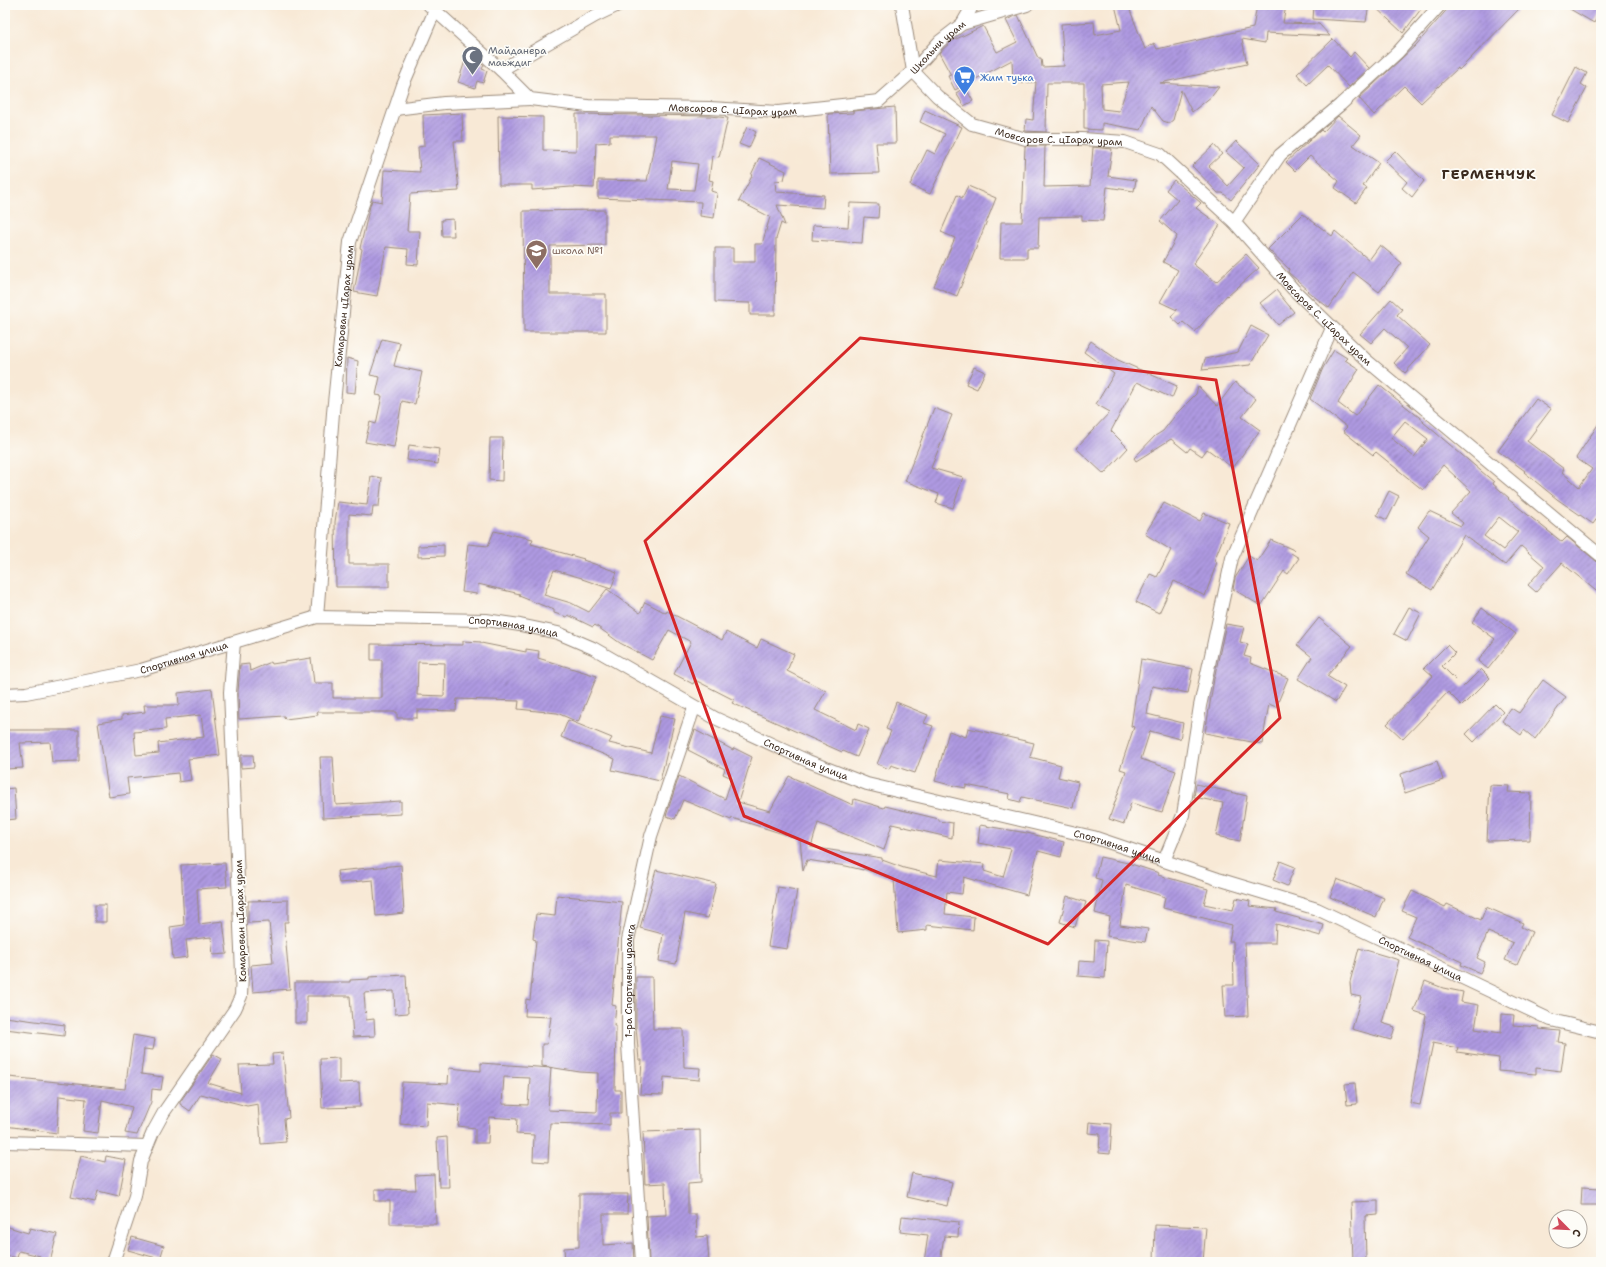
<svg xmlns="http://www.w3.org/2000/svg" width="1606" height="1267" font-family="'Shantell Sans',sans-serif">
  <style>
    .building { fill: url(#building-hatch); fill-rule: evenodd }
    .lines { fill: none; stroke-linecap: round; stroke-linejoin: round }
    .street-casing { stroke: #9a8a7a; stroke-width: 14 }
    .street { stroke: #fff; stroke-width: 12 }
    .marked { fill: none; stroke: #d62828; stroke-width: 3; stroke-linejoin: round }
    .labels { text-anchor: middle; stroke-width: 3.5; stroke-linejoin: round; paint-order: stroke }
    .street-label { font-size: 10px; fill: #3b2a1e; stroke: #fdfcf7 }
    .worship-label { font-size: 10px; fill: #5b616d; stroke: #fdfcf7; text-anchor: start }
    .shop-label { font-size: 10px; fill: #366cbe; stroke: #fdfcf7; text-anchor: start }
    .education-label { font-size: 10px; fill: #785e54; stroke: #fdfcf7; text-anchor: start }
    .district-label { font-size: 14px; font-weight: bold; letter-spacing: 1px; fill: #3b2a1e; stroke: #fdfcf7 }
  </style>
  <defs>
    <pattern id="building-hatch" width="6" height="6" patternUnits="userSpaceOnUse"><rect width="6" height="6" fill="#ae99e1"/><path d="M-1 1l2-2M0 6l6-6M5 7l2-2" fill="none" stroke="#8f7db6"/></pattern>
  </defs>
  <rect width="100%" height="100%" fill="#fdfcf7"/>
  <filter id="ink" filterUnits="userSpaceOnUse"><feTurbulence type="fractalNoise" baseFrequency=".025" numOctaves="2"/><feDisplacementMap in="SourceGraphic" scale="8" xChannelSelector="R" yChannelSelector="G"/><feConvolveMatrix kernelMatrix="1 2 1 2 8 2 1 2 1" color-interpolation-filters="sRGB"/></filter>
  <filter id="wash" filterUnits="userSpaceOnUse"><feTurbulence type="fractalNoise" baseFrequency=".012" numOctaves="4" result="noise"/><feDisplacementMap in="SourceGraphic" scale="16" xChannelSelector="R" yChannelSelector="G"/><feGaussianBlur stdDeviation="0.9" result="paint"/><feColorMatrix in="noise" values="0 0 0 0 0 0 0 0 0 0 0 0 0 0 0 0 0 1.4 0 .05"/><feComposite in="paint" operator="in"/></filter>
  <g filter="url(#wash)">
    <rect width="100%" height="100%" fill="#f8e9d6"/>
    <g id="blocks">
      <g class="building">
        <path d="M1115,5h13l17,44 9,-6 3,6 96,-21 4,-23h29l-3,18 36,1 11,12 -64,-3 -1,10 -23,-4 5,25 -87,19 59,4 -7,9 -20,16 -11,-22 -8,30 -4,3 -6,-2 -12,-15 -10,24 -39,-7v7l-18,-1v-46h-37l-1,49 -21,-1 1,-12 7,1 3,-38 -23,1 -1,-23 -57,30 -7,-14 3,-1 -12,-22 13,-12 31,-15 14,26 20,-10 -11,-22 12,-5 20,43h3l1,9 22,-1 -3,-42 33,-2 1,13 26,-5zM1129,82l-10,29 -17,-2 -1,-25z"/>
        <polygon points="1314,5 1369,5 1366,22 1313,19"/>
        <polygon points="1373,5 1424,5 1403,33"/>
        <polygon points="1451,5 1523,5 1459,70 1458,68 1421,103 1404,86 1374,115 1359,98 1416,45"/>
        <polygon points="1563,5 1601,5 1601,10 1594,23"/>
        <polygon points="1333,39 1350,57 1354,52 1369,68 1349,87 1328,65 1307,85 1297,74"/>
        <polygon points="466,58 484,65 482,69 487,71 483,83 477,81 475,88 458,82"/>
        <polygon points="1576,67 1587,73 1581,84 1587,88 1568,123 1552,115"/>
        <polygon points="965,87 973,101 964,106 956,93"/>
        <polygon points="895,107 896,143 876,143 879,173 830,174 828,114 853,113 853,111"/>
        <polygon points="925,110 962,127 930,194 910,185 927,150 935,154 945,134 920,122"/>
        <polygon points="462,113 463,141 454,141 459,191 410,194 407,231 420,231 418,265 407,264 408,249 386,247 377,296 354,292 362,249 360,248 370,206 372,200 382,202 384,170 420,172 418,147 424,146 423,115"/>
        <path d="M576,114l134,2 18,2 -9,39 -7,-1 -3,24 4,1 -2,10 6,2 -3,25 -14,-2 1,-14 -103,-4v-18l49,1 9,-46h-46v7l-14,1 -2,45 -23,-1 -39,3v-5h-33l-1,-69 45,1v33l33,1zM672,161l26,3 -4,26 -26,-1z"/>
        <polygon points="1338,116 1361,135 1353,145 1379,163 1363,186 1367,188 1356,203 1335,188 1339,181 1310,156 1295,171 1286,162 1321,130 1323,132"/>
        <polygon points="747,127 756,132 749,148 739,144"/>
        <polygon points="1236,141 1260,164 1231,200 1223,193 1218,193 1192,166 1214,145 1222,154 1209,166 1228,186 1244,168 1226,152"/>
        <polygon points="1025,146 1045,146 1044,187 1090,186 1093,147 1112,149 1108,176 1136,180 1134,191 1107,187 1103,221 1082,220 1082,216 1039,217 1038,248 1027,248 1027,258 1000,258 1001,222 1022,222"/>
        <polygon points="1395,151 1424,181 1412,197 1402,188 1407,182 1385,161"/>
        <polygon points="759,158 786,171 784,180 775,181 776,192 824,195 823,208 777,205 785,225 781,223 776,239 775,315 750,315 750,303 715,302 715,248 733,248 733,262 755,262 755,244 762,244 770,217 739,201 752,176 751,175"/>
        <polygon points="1174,180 1201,203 1196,208 1220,225 1193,264 1216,282 1246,254 1259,268 1228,296 1227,295 1195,332 1183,322 1180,325 1171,317 1177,310 1160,302 1178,270 1163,262 1177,236 1160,221 1178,200 1166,190"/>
        <polygon points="968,186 996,198 957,296 934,286 955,238 941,232 957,195 962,198"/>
        <polygon points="850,203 879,204 878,218 864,217 862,243 812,240 813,225 848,227"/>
        <polygon points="605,210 605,245 550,246 550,294 606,294 606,332 524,332 523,211"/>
        <polygon points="1303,214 1332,236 1335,231 1369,260 1380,245 1402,263 1379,292 1353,272 1329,308 1307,291 1308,290 1288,272 1289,269 1268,249"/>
        <polygon points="453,219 454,236 442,236 441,220"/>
        <polygon points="1276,290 1294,312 1278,325 1260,303"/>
        <polygon points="1391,299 1402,309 1397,315 1430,345 1405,373 1394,363 1407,348 1385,328 1371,343 1360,334"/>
        <polygon points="1251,326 1268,335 1250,365 1202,370 1205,359 1238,352"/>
        <polygon points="382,339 400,343 394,366 422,372 415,404 402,401 394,447 365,442 370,422 376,424 382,396 376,395 380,377 370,375"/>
        <polygon points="1091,341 1118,360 1177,386 1172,398 1137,382 1111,431 1128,448 1104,474 1076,448 1110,412 1096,404 1114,374 1084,352"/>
        <path d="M1334,350l13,8 -2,2 14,9 -21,34 17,13 24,-31 45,36 -1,1 71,60 -1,2 16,14 -1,1 54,43 5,-5 34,28v30l-39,-32 -26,29 -8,-7 16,-19 -23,-20 -16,19 -41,-30 -32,55 -26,-16 23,-38 -11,-9 11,-16 32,15 2,-3 -12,-10 20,-22 -28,-26 -20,25 -47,-38 -3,3 -30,-24 4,-4 -37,-28 13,-31zM1405,421l23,18 -14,18 -23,-19zM1499,517l19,15 -15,18 -19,-14z"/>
        <polygon points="347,358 358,361 355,393 346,392"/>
        <polygon points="974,367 985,372 977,389 966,384"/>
        <polygon points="1235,382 1256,399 1242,417 1260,430 1233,468 1207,449 1202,456 1190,448 1187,452 1171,439 1136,461 1134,458 1155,436 1163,431 1177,413 1196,394 1198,386 1217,406"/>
        <polygon points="1536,399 1551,409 1527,441 1564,469 1562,472 1579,487 1592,469 1576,458 1601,420 1601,513 1593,524 1557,499 1524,472 1525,471 1498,451"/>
        <polygon points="934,408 952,415 931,468 963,477 953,508 936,503 939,494 905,481"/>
        <polygon points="490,438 503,438 502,481 489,480"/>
        <polygon points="409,445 440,449 438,464 407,460"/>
        <polygon points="371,476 382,478 379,506 373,506 372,516 349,514 349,564 389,564 389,587 336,587 335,522 338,502 367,505"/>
        <polygon points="1389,491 1399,496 1387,520 1377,515"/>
        <polygon points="1164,503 1200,521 1204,513 1229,523 1214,561 1217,562 1205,596 1174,581 1159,613 1136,602 1150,574 1157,577 1171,550 1145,534"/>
        <polygon points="494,531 533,539 531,544 584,559 583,560 617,572 611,589 582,579 582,578 554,570 544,595 571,603 589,612 607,589 640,613 645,602 666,613 667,611 722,640 726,632 757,648 761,639 794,654 787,671 826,691 815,710 856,730 858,724 869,729 857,757 843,751 842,752 732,703 734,700 695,680 693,684 674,674 691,642 669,630 652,660 620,643 595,625 593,627 568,615 567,617 554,613 554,610 519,596 520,594 478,584 477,594 462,592 468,544 488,546"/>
        <polygon points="1271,540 1294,550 1291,553 1299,558 1288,574 1284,571 1261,606 1233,589 1235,578 1249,556 1257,561"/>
        <polygon points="444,545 444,556 418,557 418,546"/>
        <polygon points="1409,607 1421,613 1407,641 1394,634"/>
        <polygon points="1482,608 1516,634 1488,669 1478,661 1495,639 1472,622"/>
        <polygon points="1319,618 1352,646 1327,676 1345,687 1336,702 1298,679 1312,657 1297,645"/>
        <polygon points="1226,624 1244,627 1240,642 1248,644 1244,656 1251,658 1250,663 1288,678 1276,707 1269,704 1262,744 1205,733 1214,679"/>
        <path d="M463,641l18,1v1l45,9v-3l13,2 -1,7 59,18 -19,46 -21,-9 -39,-4 1,-8 -62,-2 -1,12 -39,-1v8h-20v-6h-80l1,3 -33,4 -1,-3 -45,3 -1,-27 2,-27 9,-1 1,7 21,-9 1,2 39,-6 3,25h19v15h49v-38h-11v-16l92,1zM418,662l27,1 -1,33 -27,-1z"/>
        <polygon points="1447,645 1455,653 1442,666 1463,687 1481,669 1490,678 1462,706 1448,692 1403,739 1387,724 1433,676 1424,668"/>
        <polygon points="1141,659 1193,669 1188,693 1152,686 1147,714 1183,723 1180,739 1150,731 1141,759 1176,771 1162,812 1131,803 1124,824 1109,819 1126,771 1120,769 1134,727 1131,726"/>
        <polygon points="1543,680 1566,697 1535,739 1524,730 1521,735 1502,721 1511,708 1519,713"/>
        <path d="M212,689l8,66 -32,4 3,21 -12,2 -1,-9 -51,5 2,16 -20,3 -11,-74 24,-4v-4l23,-3 -1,-7h35l-1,-12zM201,715l3,22 -46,6 1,10 -23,2 -2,-23 32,-3 -1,-10z"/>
        <polygon points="896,702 928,715 924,723 933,726 915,773 891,765 889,769 877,764 891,731 886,729"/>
        <polygon points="1495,704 1503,712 1474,742 1466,734"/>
        <polygon points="660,716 675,719 660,781 612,770 615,759 561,737 568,720 612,738 609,743 651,753"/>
        <polygon points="968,728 1034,743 1030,757 1061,765 1058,777 1078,782 1073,808 1022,797 1020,802 1009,799 1010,794 966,785 966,788 950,785 935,781 949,731 966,737"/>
        <polygon points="5,730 79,730 79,761 52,762 50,742 20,743 23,768 5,769"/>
        <polygon points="695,730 733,750 734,748 752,757 738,802 770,811 789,776 853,805 854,799 884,808 885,806 939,819 939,821 953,823 952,838 892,824 884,850 818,823 811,847 882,858 882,860 904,868 937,876 939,860 985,864 984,871 1003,877 1011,849 978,843 980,825 1027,833 1064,842 1061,857 1038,851 1027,895 964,877 962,894 947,892 945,914 974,917 973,930 927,925 927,930 898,933 894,879 863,869 863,870 846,866 807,860 803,871 800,839 732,818 731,820 683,800 675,819 666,816 679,776 725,799 732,778 723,774 725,769 688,750"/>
        <polygon points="241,755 253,755 254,767 241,768"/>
        <polygon points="320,757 333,757 336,805 401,801 401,814 323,818"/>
        <polygon points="1437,761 1443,780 1405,793 1401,774"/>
        <polygon points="1196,784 1247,796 1240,841 1216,836 1223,803 1194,797"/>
        <polygon points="1490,785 1509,786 1508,792 1531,793 1530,840 1487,841"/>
        <polygon points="14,788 16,819 5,820 5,789"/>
        <polygon points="1100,857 1128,863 1159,873 1158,875 1208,889 1204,904 1233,910 1236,898 1250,901 1249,906 1277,909 1276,912 1324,925 1321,936 1276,924 1275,943 1245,943 1248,1016 1225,1017 1223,985 1234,985 1233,941 1229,941 1232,925 1163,908 1165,897 1126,885 1120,925 1148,929 1145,942 1107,936 1110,917 1095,913 1102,880 1095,878"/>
        <polygon points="1280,861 1295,867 1287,886 1273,880"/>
        <polygon points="225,863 227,887 197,889 199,924 223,921 227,954 213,955 211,937 186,940 188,957 173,959 170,927 184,925 181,865"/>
        <polygon points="401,865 404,913 376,916 373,880 339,883 337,871"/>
        <polygon points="656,870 716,884 708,918 685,913 676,964 659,961 663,934 640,928"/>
        <polygon points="1337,879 1384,898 1376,917 1330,897"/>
        <polygon points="778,887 797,890 787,949 768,946"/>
        <polygon points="1412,891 1445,907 1447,904 1481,920 1486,907 1523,923 1521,927 1532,932 1517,965 1505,960 1513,943 1488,932 1477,958 1485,962 1480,973 1461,965 1462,962 1407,937 1416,917 1402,911"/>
        <path d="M557,895l65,7 -10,103 4,1 -2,20h2l-1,64h6v23h-11v12l-60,-2 -2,39 -15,-1 1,-26 -18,-1 1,-15 -28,-2 -1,26h-13v-15l-17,-2 2,-21 -33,-3 -1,24 -26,-2 2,-42 46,2 1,-16 32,3v-8l70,5 -3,42 49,2 1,-39 -18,-1 -38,-6v-22h5l4,-27 -26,-1 1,-17 4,1 6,-60 -3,-1 3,-25 19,2zM504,1077l26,1 -2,27 -26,-1z"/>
        <polygon points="1067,896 1086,902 1083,912 1080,911 1075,927 1060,922"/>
        <polygon points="288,900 288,922 284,922 290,989 253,992 251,965 273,963 269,922 248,923 248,901"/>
        <rect x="95" y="905" width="11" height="17"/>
        <polygon points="1095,940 1107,941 1105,978 1078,976 1079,961 1094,962"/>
        <polygon points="1359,948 1399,960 1382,1023 1395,1027 1391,1040 1352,1029 1361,997 1351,995 1350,982"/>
        <polygon points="406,975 408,1013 395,1014 394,991 364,993 366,1020 374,1019 375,1036 353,1037 350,996 307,996 307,1023 295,1023 295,982 350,982 350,980 369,979 369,977"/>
        <polygon points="636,977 652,977 653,1029 683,1029 684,1067 700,1068 699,1080 664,1077 663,1095 640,1094 642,1060 639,1060 636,1027"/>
        <polygon points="1425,981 1443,988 1463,992 1461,1002 1479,1005 1475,1029 1501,1033 1502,1014 1514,1015 1513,1025 1539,1027 1539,1029 1560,1031 1558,1042 1565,1043 1561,1071 1536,1068 1536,1074 1498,1071 1499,1058 1457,1052 1458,1048 1433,1043 1420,1105 1410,1103 1426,1015 1414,1011"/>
        <polygon points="5,1017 65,1025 64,1036 5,1029"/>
        <polygon points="133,1035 155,1039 153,1050 144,1049 141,1074 163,1077 161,1090 152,1089 151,1102 137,1135 125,1133 132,1107 102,1100 98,1133 83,1131 86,1099 59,1096 57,1133 5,1126 9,1077 125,1089"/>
        <polygon points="283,1053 289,1118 284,1119 286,1142 261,1144 258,1104 247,1106 201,1094 190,1111 180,1104 180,1102 213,1054 222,1059 208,1083 241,1093 239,1065 273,1064 272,1054"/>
        <polygon points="339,1058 339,1083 359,1082 360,1107 322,1108 320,1059"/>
        <polygon points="1355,1083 1357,1104 1347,1105 1345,1084"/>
        <polygon points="1089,1122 1112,1124 1110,1154 1099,1153 1100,1134 1088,1133"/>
        <polygon points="700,1130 701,1182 688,1183 688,1214 696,1214 697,1237 707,1236 709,1262 680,1262 680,1260 649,1262 647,1216 666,1215 665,1183 645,1184 643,1132"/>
        <polygon points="447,1137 449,1187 439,1187 437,1138"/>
        <polygon points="81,1156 105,1162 106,1156 126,1160 119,1196 98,1191 95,1202 71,1197"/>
        <polygon points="912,1173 952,1182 947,1206 907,1197"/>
        <polygon points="434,1174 436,1224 390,1224 390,1201 375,1201 375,1189 416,1190 415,1175"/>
        <polygon points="1582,1187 1601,1188 1601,1205 1581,1205"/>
        <polygon points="579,1194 628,1194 627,1214 603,1214 603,1245 633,1243 634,1262 565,1262 564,1248 579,1247"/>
        <polygon points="1378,1201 1378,1215 1365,1216 1366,1262 1353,1262 1351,1202"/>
        <polygon points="902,1216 959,1222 958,1237 944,1236 940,1262 924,1262 928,1235 900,1232"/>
        <polygon points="1155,1225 1206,1227 1203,1262 1154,1262"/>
        <polygon points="5,1226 28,1233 30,1228 57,1234 50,1262 39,1262 40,1256 19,1251 17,1258 5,1255"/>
        <polygon points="132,1237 164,1246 160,1259 128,1250"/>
      </g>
    </g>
  </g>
  <g filter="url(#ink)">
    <use href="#blocks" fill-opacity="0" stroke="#9a8a7a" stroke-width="1"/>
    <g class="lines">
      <defs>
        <g id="street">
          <path id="s1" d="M429,5l72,65 29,29 58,7 122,2 68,4 101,-11 34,-30 27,-30 22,-17 65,-19"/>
          <polyline points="902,5 913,71"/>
          <polyline points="962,24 973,5"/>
          <polyline points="501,70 595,16 618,5"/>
          <path id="s2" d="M913,71l24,25 35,28 54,15h56l43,3 35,12 74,68 59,67 72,70 236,197"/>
          <polyline points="395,109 444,103 530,99"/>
          <polyline points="1234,222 1280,155 1340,105 1398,52 1440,5"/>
          <path id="s3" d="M317,617l16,-204 17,-171 53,-157 32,-75"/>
          <path id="s4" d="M5,694l21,-1 115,-23 176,-53 169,3 34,5 38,8 35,15 122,70 93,43 59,23 226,53 125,42 99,30 234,111 50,12"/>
          <polyline points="1164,861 1183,815 1200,706 1232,558 1332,328"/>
          <polyline points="5,1142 147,1146"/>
          <polyline points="113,1262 135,1196 141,1161 153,1132 164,1112 235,1009 241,996 242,973 230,692 234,642"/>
          <path id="s5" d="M642,1262l-14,-218v-104l23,-104 43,-128"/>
        </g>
      </defs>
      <use href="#street" class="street-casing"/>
      <use href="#street" class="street"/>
    </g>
  </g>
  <path class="marked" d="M860,338l356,42 64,338 -232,226 -304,-128 -99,-275z"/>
  <defs>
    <symbol id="mosque-pin" viewBox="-11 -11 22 30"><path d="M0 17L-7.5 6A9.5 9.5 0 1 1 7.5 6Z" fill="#6b7280" stroke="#fdfcf7"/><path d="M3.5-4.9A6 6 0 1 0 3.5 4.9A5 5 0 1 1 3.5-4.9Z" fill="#fff"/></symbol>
    <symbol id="supermarket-pin" viewBox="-11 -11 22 30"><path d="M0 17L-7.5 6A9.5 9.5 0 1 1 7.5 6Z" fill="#3f7fe0" stroke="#fdfcf7"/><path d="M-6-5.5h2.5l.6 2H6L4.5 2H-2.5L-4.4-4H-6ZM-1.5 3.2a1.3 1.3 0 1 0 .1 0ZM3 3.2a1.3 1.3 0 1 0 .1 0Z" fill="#fff"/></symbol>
    <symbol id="school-pin" viewBox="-11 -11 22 30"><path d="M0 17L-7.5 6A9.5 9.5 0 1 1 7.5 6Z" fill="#8d6e63" stroke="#fdfcf7"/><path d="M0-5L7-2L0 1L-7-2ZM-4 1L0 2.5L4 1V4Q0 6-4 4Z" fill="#fff"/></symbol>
  </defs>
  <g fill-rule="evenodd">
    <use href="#mosque-pin" x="460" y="44" width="25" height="34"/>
    <use href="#supermarket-pin" x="952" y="64" width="25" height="34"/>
    <use href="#school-pin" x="524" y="238" width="25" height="34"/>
  </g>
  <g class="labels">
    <g class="street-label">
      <text dy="4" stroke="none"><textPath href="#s1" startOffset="568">Школьни урам</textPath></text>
      <text dy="4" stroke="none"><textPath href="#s1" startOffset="341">Мовсаров С. цIарах урам</textPath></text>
      <text dy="4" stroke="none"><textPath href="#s2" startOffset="168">Мовсаров С. цIарах урам</textPath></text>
      <text dy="4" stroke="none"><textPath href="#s3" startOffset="312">Комарован цIарах урам</textPath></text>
      <text dy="4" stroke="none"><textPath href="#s2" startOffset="504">Мовсаров С. цIарах урам</textPath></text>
      <text dy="4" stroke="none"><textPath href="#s4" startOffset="519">Спортивная улица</textPath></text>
      <text dy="4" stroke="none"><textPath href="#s4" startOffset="183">Спортивная улица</textPath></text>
      <text dy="4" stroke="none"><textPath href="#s4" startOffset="843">Спортивная улица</textPath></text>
      <text dy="4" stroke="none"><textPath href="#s4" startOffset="1167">Спортивная улица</textPath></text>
      <text transform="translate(240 921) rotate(-92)" y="4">Комарован цIарах урам</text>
      <text dy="4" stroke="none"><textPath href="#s4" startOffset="1491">Спортивная улица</textPath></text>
      <text dy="4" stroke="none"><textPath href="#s5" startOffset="282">1-ра Спортивни урамга</textPath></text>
    </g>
    <g class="worship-label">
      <text x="488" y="54">Майданера<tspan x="488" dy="12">маьждиг</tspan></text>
    </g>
    <g class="shop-label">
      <text x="980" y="81">Жим туька</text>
    </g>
    <g class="education-label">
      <text x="552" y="254">школа №1</text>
    </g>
    <g class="district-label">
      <text x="1489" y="179">ГЕРМЕНЧУК</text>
    </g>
  </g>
  <rect width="1606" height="1267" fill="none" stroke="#fdfcf7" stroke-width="20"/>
  <g transform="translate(1568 1229) rotate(114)"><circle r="19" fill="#fdfcf7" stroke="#afa8a0"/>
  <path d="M0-3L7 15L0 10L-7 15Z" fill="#d1495b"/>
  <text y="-6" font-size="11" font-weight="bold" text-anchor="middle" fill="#3b2a1e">С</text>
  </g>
</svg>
